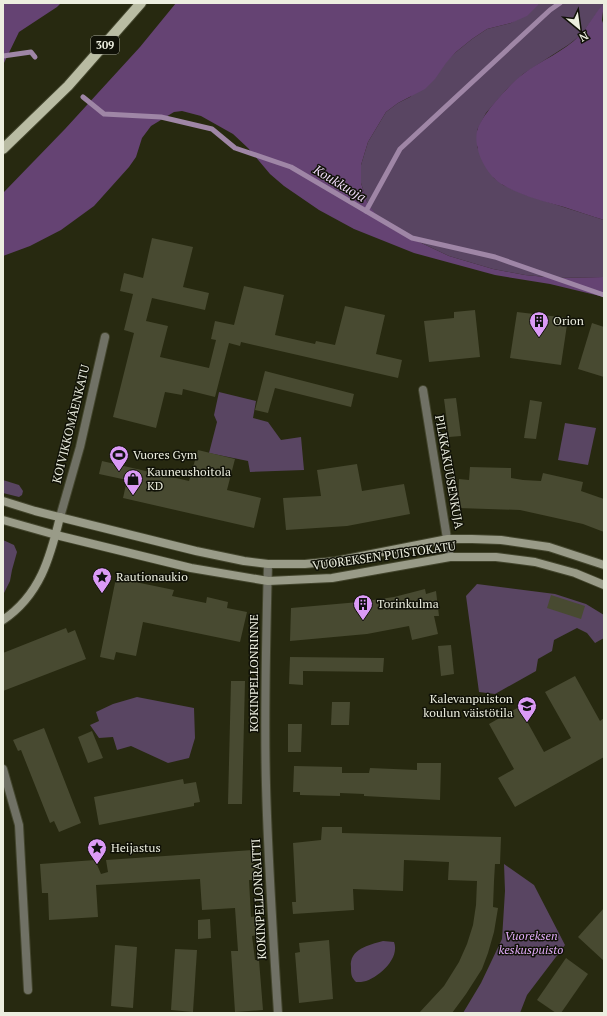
<svg xmlns="http://www.w3.org/2000/svg" width="607" height="1016" font-family="'PT Serif',serif">
  <style>
    .green { fill: #594562 }
    .forest { fill: #654373 }
    .lines { fill: none; stroke-linecap: round; stroke-linejoin: round }
    .stream { stroke: #9f86a6; stroke-width: 5 }
    .building { fill: #484a31 }
    .street-casing { stroke: #43452d; stroke-width: 10 }
    .secondary-casing { stroke: #43452d; stroke-width: 10 }
    .primary-casing { stroke: #43452d; stroke-width: 12 }
    .street { stroke: #707165; stroke-width: 8 }
    .secondary { stroke: #999b88; stroke-width: 8 }
    .primary { stroke: #b9bca3; stroke-width: 10 }
    .labels { text-anchor: middle; stroke-width: 3; stroke-linejoin: round; paint-order: stroke }
    .shield { fill: #101107; stroke: #aaac9e; stroke-width: 1 }
    .shield-label { font-size: 11px; font-weight: bold; fill: #eceedf }
    .poi-label { font-size: 12px; fill: #eceedf; stroke: #101107; text-anchor: start }
    .street-label { font-size: 12px; fill: #eceedf; stroke: #101107 }
    .park-label { font-size: 12px; font-style: italic; fill: #dea9f5; stroke: #101107 }
    .water-label { font-size: 13px; font-style: italic; fill: #ecd7f5; stroke: #101107 }
  </style>
  <rect width="100%" height="100%" fill="#272910"/>
  <g class="green">
    <polygon points="540,3 604,3 581,35 568,45 523,74 506,90 486,113 477,130 477,147 494,178 503,185 526,195 604,220 604,277 557,278 525,275 493,269 449,256 394,230 376,216 367,202 361,183 361,165 368,142 386,112 398,103 410,97 456,52 472,39 487,29 511,23"/>
    <polygon points="219,392 256,401 253,418 268,422 281,440 301,437 304,470 250,472 248,461 209,453 217,422 214,415"/>
    <polygon points="565,423 596,428 588,465 558,460"/>
    <polygon points="3,480 19,485 23,491 22,495 19,497 3,493"/>
    <polygon points="3,540 14,545 17,552 12,570 10,581 3,595"/>
    <polygon points="477,584 555,594 586,604 604,615 604,638 595,643 587,633 577,628 554,640 552,651 538,659 536,671 495,694 479,692 466,596"/>
    <polygon points="137,697 194,708 195,738 189,758 168,763 131,746 117,750 113,737 99,738 90,725 99,721 96,712 113,704"/>
    <polygon points="504,864 534,885 565,945 527,995 520,1013 463,1013 481,983 502,939 505,891"/>
    <path d="M383,941l11,1c6,16 -14,34 -28,39 -3,1 -7,1 -10,1 -5,-5 -5,-8 -5,-15 -2,-18 18,-22 32,-26z"/>
  </g>
  <g class="forest">
    <polygon points="3,3 61,3 57,7 19,32 3,65"/>
    <polygon points="176,3 540,3 527,16 511,23 487,29 472,39 456,52 446,63 435,79 425,89 398,103 386,112 368,142 361,165 361,183 367,202 377,216 394,230 449,256 493,269 525,275 557,278 604,277 604,297 550,284 495,275 414,253 354,229 319,210 284,186 270,174 248,148 233,134 201,116 182,111 174,112 151,126 142,138 136,157 129,167 94,206 61,230 30,246 3,256 3,193 65,129 140,47"/>
    <path d="M604,3l-2,17 2,6v194c-14,-4 -27,-9 -40,-13 -21,-6 -42,-11 -61,-22 -16,-9 -30,-35 -26,-54 4,-16 33,-47 46,-57 18,-14 41,-22 57,-39 9,-10 15,-22 24,-32z"/>
  </g>
  <g class="lines">
    <g class="stream">
      <polyline points="3,56 31,52 35,57"/>
      <polyline points="83,97 104,114 161,117 212,129 235,148 291,167 366,211 400,149 550,10 560,3"/>
      <polyline points="366,211 412,238 495,257 604,295"/>
    </g>
  </g>
  <g class="building">
    <polygon points="152,238 193,247 183,287 209,293 205,310 152,298 146,321 168,326 160,357 209,368 216,340 211,339 215,321 234,325 244,286 284,295 275,335 315,344 316,341 335,345 345,306 385,315 376,354 402,360 398,378 241,342 240,346 229,343 215,397 183,389 182,395 165,392 156,428 113,417 134,333 124,330 133,294 120,291 124,273 143,278"/>
    <polygon points="475,310 480,357 429,362 424,321 454,318 454,312"/>
    <polygon points="517,312 568,318 561,365 510,358"/>
    <polygon points="592,323 604,327 604,377 578,369"/>
    <polygon points="265,371 354,394 351,407 275,388 268,413 255,410"/>
    <polygon points="456,398 461,436 449,437 444,399"/>
    <polygon points="530,400 542,402 536,439 524,438"/>
    <polygon points="198,450 235,459 227,490 261,498 254,528 123,498 127,480 99,474 102,461 189,481"/>
    <polygon points="357,464 362,491 404,484 410,514 347,526 286,530 283,498 321,496 317,470"/>
    <polygon points="470,467 511,468 511,478 523,480 541,481 543,473 583,482 581,491 604,499 604,532 583,524 520,510 458,508 459,479 469,480"/>
    <polygon points="116,578 174,590 172,596 206,603 207,597 228,602 227,608 247,612 240,642 143,622 136,656 116,652 114,660 100,657"/>
    <polygon points="425,589 426,594 436,591 439,616 434,616 438,634 412,640 409,626 367,634 290,641 291,608 359,602 394,597"/>
    <polygon points="551,595 585,606 581,619 547,608"/>
    <polygon points="66,628 68,633 75,630 86,659 3,691 3,653"/>
    <polygon points="451,645 454,674 441,676 438,646"/>
    <polygon points="290,657 384,658 383,672 303,671 303,685 289,684"/>
    <polygon points="575,676 600,721 604,718 604,757 515,807 498,778 514,769 489,724 519,707 544,752 571,738 545,692"/>
    <polygon points="231,681 245,681 242,804 228,804"/>
    <polygon points="332,702 350,702 349,725 331,725"/>
    <polygon points="288,724 302,724 301,752 288,752"/>
    <polygon points="44,728 81,823 59,832 54,821 50,823 21,750 18,751 13,740"/>
    <polygon points="92,731 103,758 88,763 78,737"/>
    <polygon points="417,763 441,763 440,800 364,796 364,794 340,793 340,796 300,795 300,792 293,792 294,766 342,767 342,773 369,773 370,768 417,770"/>
    <polygon points="183,779 184,784 196,782 200,802 194,803 194,806 99,825 94,797"/>
    <polygon points="322,827 342,827 342,833 501,837 500,864 495,864 494,881 493,907 498,908 494,932 488,953 482,969 466,994 452,1013 419,1013 444,986 459,962 467,944 473,925 476,905 477,881 448,880 449,862 404,860 403,891 353,889 354,910 293,914 292,902 296,902 293,843 321,840"/>
    <polygon points="253,850 255,880 249,880 251,917 257,916 258,935 252,936 255,960 259,960 263,1010 235,1012 231,951 238,951 235,908 202,910 200,879 96,885 98,917 49,920 48,893 42,893 40,864 95,860 101,874 108,872 106,860"/>
    <polygon points="604,908 604,961 578,937"/>
    <polygon points="210,919 211,938 198,939 198,920"/>
    <polygon points="329,940 333,999 299,1003 295,953 300,952 299,943"/>
    <polygon points="115,945 137,947 133,1008 111,1006"/>
    <polygon points="175,949 197,950 193,1012 171,1010"/>
    <polygon points="566,958 588,974 561,1013 556,1013 537,1000"/>
  </g>
  <g class="lines">
    <defs>
      <g id="street">
        <polyline points="423,390 450,557"/>
        <polyline points="60,517 80,447 105,337"/>
        <path d="M268,564c-2,73 -4,148 -2,221 2,76 7,152 12,228"/>
        <polyline points="3,769 19,825 28,990"/>
      </g>
      <g id="secondary">
        <polyline points="3,501 35,511 196,551 244,561 268,564 305,564 336,561 448,539 472,539 501,540 549,547 604,565"/>
        <polyline points="3,520 56,535 191,568 268,581 332,578 450,557 496,557 535,562 575,573 604,585"/>
        <path d="M3,620c37,-25 47,-62 57,-103"/>
      </g>
      <polyline id="primary" points="3,149 68,86 141,3"/>
    </defs>
    <use href="#street" class="street-casing"/>
    <use href="#secondary" class="secondary-casing"/>
    <use href="#primary" class="primary-casing"/>
    <use href="#street" class="street"/>
    <use href="#secondary" class="secondary"/>
    <use href="#primary" class="primary"/>
  </g>
  <defs>
    <symbol id="building-pin" viewBox="-11 -11 22 30"><path d="M0 17L-7.5 6A9.5 9.5 0 1 1 7.5 6Z" fill="#db9af6" stroke="#101107"/><path d="M-4-6H4V6H1V3H-1V6H-4ZM-2.5-4.3h1.7v1.8h-1.7ZM.8-4.3h1.7v1.8H.8ZM-2.5-1h1.7V.8h-1.7ZM.8-1h1.7V.8H.8Z" fill="#111"/></symbol>
    <symbol id="stadium-pin" viewBox="-11 -11 22 30"><path d="M0 17L-7.5 6A9.5 9.5 0 1 1 7.5 6Z" fill="#db9af6" stroke="#101107"/><path d="M0-5a6.5 5 0 1 0 0 10a6.5 5 0 1 0 0-10ZM-3.5-1.8h7v3.6h-7Z" fill="#111"/></symbol>
    <symbol id="shop-pin" viewBox="-11 -11 22 30"><path d="M0 17L-7.5 6A9.5 9.5 0 1 1 7.5 6Z" fill="#db9af6" stroke="#101107"/><path d="M-5-2.5h2.3a2.7 3.5 0 0 1 5.4 0H5L5.5 6h-11ZM-1.5-2.5h3a1.5 2.3 0 0 0-3 0Z" fill="#111"/></symbol>
    <symbol id="sight-pin" viewBox="-11 -11 22 30"><path d="M0 17L-7.5 6A9.5 9.5 0 1 1 7.5 6Z" fill="#db9af6" stroke="#101107"/><path d="M0-6L1.8-2.2L6-1.7L2.9 1.2L3.7 5.4L0 3.3L-3.7 5.4L-2.9 1.2L-6-1.7L-1.8-2.2Z" fill="#111"/></symbol>
    <symbol id="school-pin" viewBox="-11 -11 22 30"><path d="M0 17L-7.5 6A9.5 9.5 0 1 1 7.5 6Z" fill="#db9af6" stroke="#101107"/><path d="M0-5L7-2L0 1L-7-2ZM-4 1L0 2.5L4 1V4Q0 6-4 4Z" fill="#111"/></symbol>
  </defs>
  <g fill-rule="evenodd">
    <use href="#building-pin" x="528" y="310" width="22" height="30"/>
    <use href="#stadium-pin" x="108" y="444" width="22" height="30"/>
    <use href="#shop-pin" x="122" y="468" width="22" height="30"/>
    <use href="#sight-pin" x="91" y="566" width="22" height="30"/>
    <use href="#building-pin" x="352" y="593" width="22" height="30"/>
    <use href="#school-pin" x="516" y="695" width="22" height="30"/>
    <use href="#sight-pin" x="86" y="837" width="22" height="30"/>
  </g>
  <g class="labels">
    <rect class="shield" x="91" y="36" width="28" height="18" rx="3"/>
    <g class="shield-label">
      <text x="105" y="49">309</text>
    </g>
    <g class="poi-label">
      <text x="553" y="325">Orion</text>
      <text x="133" y="459">Vuores Gym</text>
      <text x="147" y="476">Kauneushoitola<tspan x="147" dy="14">KD</tspan></text>
      <text x="116" y="581">Rautionaukio</text>
      <text x="377" y="608">Torinkulma</text>
      <text x="513" y="703" text-anchor="end">Kalevanpuiston<tspan x="513" dy="14">koulun väistötila</tspan></text>
      <text x="111" y="852">Heijastus</text>
    </g>
    <g class="street-label">
      <text transform="translate(71 424) rotate(-76)" y="4">KOIVIKKOMÄENKATU</text>
      <text transform="translate(449 472) rotate(80)" y="4">PILKKAKUUSENKUJA</text>
      <text transform="translate(384 556) rotate(-8)" y="4">VUOREKSEN PUISTOKATU</text>
      <text transform="translate(254 673) rotate(-90)" y="4">KOKINPELLONRINNE</text>
      <text transform="translate(259 899) rotate(-93)" y="4">KOKINPELLONRAITTI</text>
    </g>
    <g class="park-label">
      <text x="531" y="940">Vuoreksen<tspan x="531" dy="14">keskuspuisto</tspan></text>
    </g>
    <g class="water-label">
      <text transform="translate(340 183) rotate(31)" y="5">Koukkuoja</text>
    </g>
  </g>
  <rect width="607" height="1016" fill="none" stroke="#eceedf" stroke-width="8"/>
  <g transform="translate(579 28) rotate(151)" stroke="#101107" stroke-width="3" paint-order="stroke">
  <path d="M0-3L7 15L0 10L-7 15Z" fill="#eceedf"/>
  <text y="-6" font-size="11" font-weight="bold" text-anchor="middle" fill="#eceedf">N</text>
  </g>
</svg>
